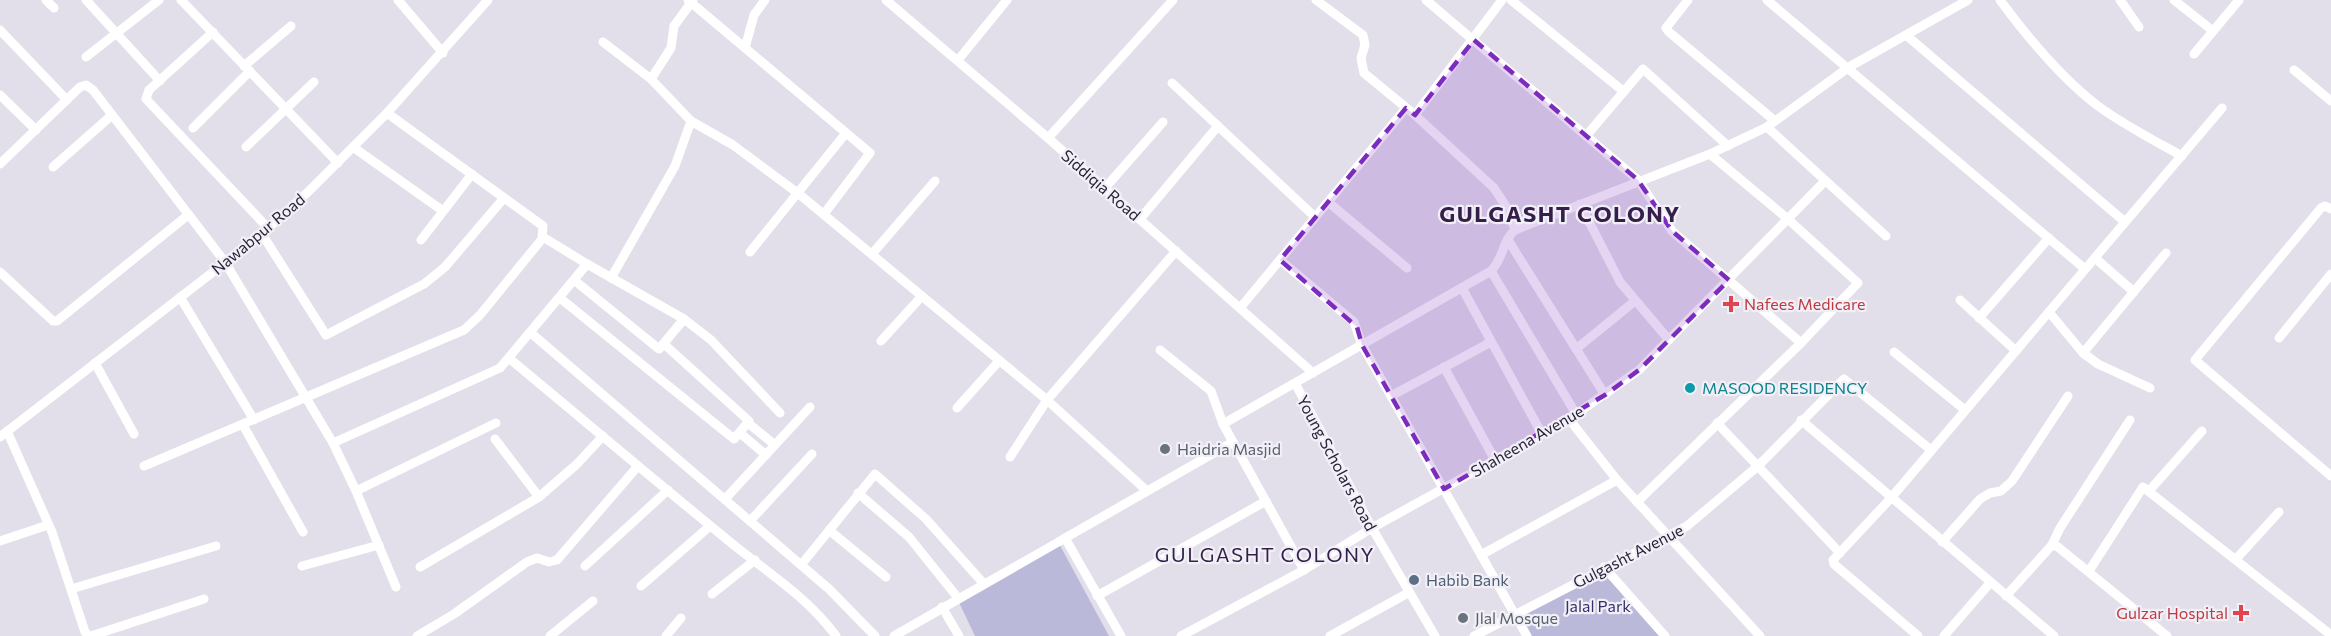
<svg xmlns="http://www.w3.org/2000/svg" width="2331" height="636" font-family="Commissioner,sans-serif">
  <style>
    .green { fill: #bab9da }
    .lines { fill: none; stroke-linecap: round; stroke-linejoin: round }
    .minor { stroke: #fff; stroke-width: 9 }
    .marked { fill: #7b2cbf; fill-opacity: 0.2; stroke: #7b2cbf; stroke-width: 4.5; stroke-dasharray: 12 8; stroke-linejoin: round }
    .health-dot { fill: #e0444e; stroke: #f1f0f7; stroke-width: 2 }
    .culture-dot { fill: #0f9aa8; stroke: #f1f0f7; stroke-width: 2 }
    .worship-dot { fill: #6b7280; stroke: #f1f0f7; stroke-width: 2 }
    .service-dot { fill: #5c6f8a; stroke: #f1f0f7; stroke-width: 2 }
    .labels { text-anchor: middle; stroke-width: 4.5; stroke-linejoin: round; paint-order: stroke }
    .street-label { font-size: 16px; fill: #2d2139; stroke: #f1f0f7 }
    .health-label { font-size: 16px; fill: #be3a42; stroke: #f1f0f7; text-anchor: start }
    .culture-label { font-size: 16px; fill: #0d838f; stroke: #f1f0f7; text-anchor: start }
    .worship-label { font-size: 16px; fill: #5b616d; stroke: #f1f0f7; text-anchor: start }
    .service-label { font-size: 16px; fill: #4e5e75; stroke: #f1f0f7; text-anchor: start }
    .park-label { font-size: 16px; fill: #382e6d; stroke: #f1f0f7 }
    .quarter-label { font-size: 20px; letter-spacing: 1.5px; fill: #351f4a; stroke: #f1f0f7 }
    .district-label { font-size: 22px; font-weight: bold; letter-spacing: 1.5px; fill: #351f4a; stroke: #f1f0f7 }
  </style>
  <rect width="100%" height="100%" fill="#e3dfea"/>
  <g class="green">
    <polygon points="1056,538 1109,636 975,636 956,596"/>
    <polygon points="1604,567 1665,636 1527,636 1515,614"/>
  </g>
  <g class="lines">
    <g class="minor">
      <polyline points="46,0 54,8"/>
      <polyline points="86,0 160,81"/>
      <polyline points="181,0 338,163"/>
      <polyline points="398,0 443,53"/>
      <polyline points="688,0 870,153 824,214"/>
      <polyline points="886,0 1048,138 1313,373"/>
      <polyline points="1316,0 1363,35 1365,45 1361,58 1364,73 1415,115 1494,188 1507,208 1515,230"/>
      <polyline points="1426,0 1638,180 1672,231 1801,343"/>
      <polyline points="1511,0 1623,91"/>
      <polyline points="1688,0 1666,28 1669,32 1775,121"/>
      <polyline points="1767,0 2085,269"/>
      <path d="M2000,0c28,38 60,77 98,106 26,19 55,34 84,50"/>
      <polyline points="2120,0 2139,27"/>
      <polyline points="2174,0 2213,31"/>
      <polyline points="0,30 67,100"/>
      <polyline points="213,32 149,90 146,99 268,228"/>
      <polyline points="1906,35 2125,222"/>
      <polyline points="603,42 651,79 691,121 733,145 799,194 1047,400 1146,490"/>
      <polyline points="745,48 754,15 765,0"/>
      <polyline points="2194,54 2239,0"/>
      <polyline points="86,57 159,0"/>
      <polyline points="958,60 1007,0"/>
      <polyline points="244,66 291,26"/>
      <polyline points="2294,70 2331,101"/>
      <polyline points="651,79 671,48 674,26 693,0"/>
      <polyline points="1172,83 1315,217"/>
      <polyline points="0,95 36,130"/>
      <polyline points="1415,115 1502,0"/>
      <polyline points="1767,127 1886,236"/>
      <polyline points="193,128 250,71"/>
      <polyline points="1586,136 1643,69 1728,146"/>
      <polyline points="1048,138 1173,0"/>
      <polyline points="246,147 314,82"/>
      <polyline points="353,147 443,211"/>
      <polyline points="0,164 80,87 86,85 93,90 225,262 333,443 356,491 396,587"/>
      <polyline points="53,167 112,115"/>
      <polyline points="1105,188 1163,122"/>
      <polyline points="1328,202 1407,268"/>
      <polyline points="1580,204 1620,282 1669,340"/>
      <polyline points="2331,209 2325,206 2321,208 2195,360 2331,476"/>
      <polyline points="1140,219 1218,126"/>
      <polyline points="262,234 326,335 424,284 445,267 504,198"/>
      <polyline points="543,237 587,264 684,319 711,340 780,413"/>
      <polyline points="421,240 472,174"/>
      <polyline points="1508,240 1605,395"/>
      <polyline points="750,252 846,133"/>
      <polyline points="872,254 935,181"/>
      <polyline points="2095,258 2134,292"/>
      <polyline points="1280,260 1354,322 1362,345 1527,636"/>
      <polyline points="1491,271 1576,414"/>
      <polyline points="0,272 53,321 57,321 188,215"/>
      <polyline points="611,278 675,166 691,121"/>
      <polyline points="574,280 659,349 684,319"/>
      <polyline points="1462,288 1542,434"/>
      <polyline points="180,297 254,420"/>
      <polyline points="560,298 734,439 749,421 664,344"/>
      <polyline points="1960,300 2016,351"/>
      <polyline points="1240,308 1406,108"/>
      <polyline points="2049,312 2083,353 2098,364 2150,388"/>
      <polyline points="1979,318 2049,238"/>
      <polyline points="531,333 829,589 875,636"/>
      <polyline points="2279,338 2331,274"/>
      <polyline points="881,341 922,296"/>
      <polyline points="1576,349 1635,301"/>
      <polyline points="1160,350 1211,391 1223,424 1304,570"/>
      <polyline points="1894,352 1965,410"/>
      <polyline points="2083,353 2166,253"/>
      <path d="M510,359c71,59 142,119 214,178 38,32 82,58 112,99"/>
      <polyline points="95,363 134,434"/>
      <polyline points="1444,367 1495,460"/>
      <polyline points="1295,383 1372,528 1435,636"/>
      <polyline points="1391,396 1491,342"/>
      <polyline points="957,408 999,361"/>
      <polyline points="1569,419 1617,480 1760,636"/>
      <polyline points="1801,420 2054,636"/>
      <polyline points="748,423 775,445"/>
      <polyline points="1717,423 1840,553"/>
      <path d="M1223,424l268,-153c12,-11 12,-32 24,-41l195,-76 57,-27 82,-60 119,-67"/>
      <polyline points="243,425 303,532"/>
      <polyline points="7,431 52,532 85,632 89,636"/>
      <polyline points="740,433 766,455"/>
      <polyline points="0,437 262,234 309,191 387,113 488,0"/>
      <polyline points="495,439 539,497"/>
      <polyline points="333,443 500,368 587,264"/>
      <polyline points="1010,457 1047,400 1176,251"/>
      <polyline points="144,466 464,330 480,315 542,239 543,226 387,113"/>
      <polyline points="356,491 496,423"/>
      <polyline points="2149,491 2202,431"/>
      <polyline points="858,493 909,537 958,598"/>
      <polyline points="725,499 810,407"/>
      <polyline points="1637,502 1801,343 1858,283 1789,220 1710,154"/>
      <polyline points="750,521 812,454"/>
      <polyline points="829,530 886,577"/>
      <polyline points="1065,538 1121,636"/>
      <polyline points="0,541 48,525"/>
      <polyline points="1942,542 1980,499 1990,493 2001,491 2012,481 2068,396"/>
      <polyline points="2052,545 2058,547 2167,636"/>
      <polyline points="1481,555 1617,480"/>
      <polyline points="2236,559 2279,512"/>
      <polyline points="801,565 875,474 926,519 984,584"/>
      <polyline points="302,566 379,545"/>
      <polyline points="585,566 668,490"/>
      <polyline points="420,567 539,497 577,464 603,436"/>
      <polyline points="1604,567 1665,636"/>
      <polyline points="2089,571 2143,487 2331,635"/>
      <polyline points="641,586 710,526"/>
      <polyline points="71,589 216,546"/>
      <polyline points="712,594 755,560"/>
      <polyline points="1097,596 1266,501"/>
      <polyline points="2006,596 2052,545 2060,528 2130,420"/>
      <polyline points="942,607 959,636"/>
      <polyline points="91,636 204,599"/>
      <polyline points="417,636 454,614 527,562 537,558 549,562 557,560 638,466"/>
      <polyline points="550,636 593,601"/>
      <polyline points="666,636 681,618"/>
      <polyline points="894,636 1233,442"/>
      <polyline points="1181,636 1304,570 1372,528 1569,419 1639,370 1825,181"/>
      <polyline points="1330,636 1408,593"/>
      <polyline points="1474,636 1687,526 1758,466 1844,379 1931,450"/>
      <polyline points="1918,636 1834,564 1833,560 1891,498 2222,108"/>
      <polyline points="1944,636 1990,583"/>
    </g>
  </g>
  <path class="marked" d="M1474,40l164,140 34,51 57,49 -90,90 -34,25 -161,94 -82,-144 -5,-18 -77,-67 126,-152 9,7z"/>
  <g class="health-dot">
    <path d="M1728 295h6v6h6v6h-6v6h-6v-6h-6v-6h6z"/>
    <path d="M2238 604h6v6h6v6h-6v6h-6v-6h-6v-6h6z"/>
  </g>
  <circle class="culture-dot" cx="1690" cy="388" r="6"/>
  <g class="worship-dot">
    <circle cx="1165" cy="449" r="6"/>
    <circle cx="1463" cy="618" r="6"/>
  </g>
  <circle class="service-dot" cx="1414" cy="580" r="6"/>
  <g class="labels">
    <g class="street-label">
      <text transform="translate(1101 185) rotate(41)" y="6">Siddiqia Road</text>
      <text transform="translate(258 234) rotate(-40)" y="6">Nawabpur Road</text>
      <text transform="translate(1527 441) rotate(-30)" y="6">Shaheena Avenue</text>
      <text transform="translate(1337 463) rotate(62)" y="6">Young Scholars Road</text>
      <text transform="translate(1628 556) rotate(-27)" y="6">Gulgasht Avenue</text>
    </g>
    <g class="health-label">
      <text x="1744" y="310">Nafees Medicare</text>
      <text x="2228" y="619" text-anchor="end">Gulzar Hospital</text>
    </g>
    <g class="culture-label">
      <text x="1702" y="394">MASOOD RESIDENCY</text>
    </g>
    <g class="worship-label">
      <text x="1177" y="455">Haidria Masjid</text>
      <text x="1475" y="624">Jlal Mosque</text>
    </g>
    <g class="service-label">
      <text x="1426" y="586">Habib Bank</text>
    </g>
    <g class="park-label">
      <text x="1598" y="612">Jalal Park</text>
    </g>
    <g class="quarter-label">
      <text x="1265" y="562">GULGASHT COLONY</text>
    </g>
    <g class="district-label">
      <text x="1560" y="222">GULGASHT COLONY</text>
    </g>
  </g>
</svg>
